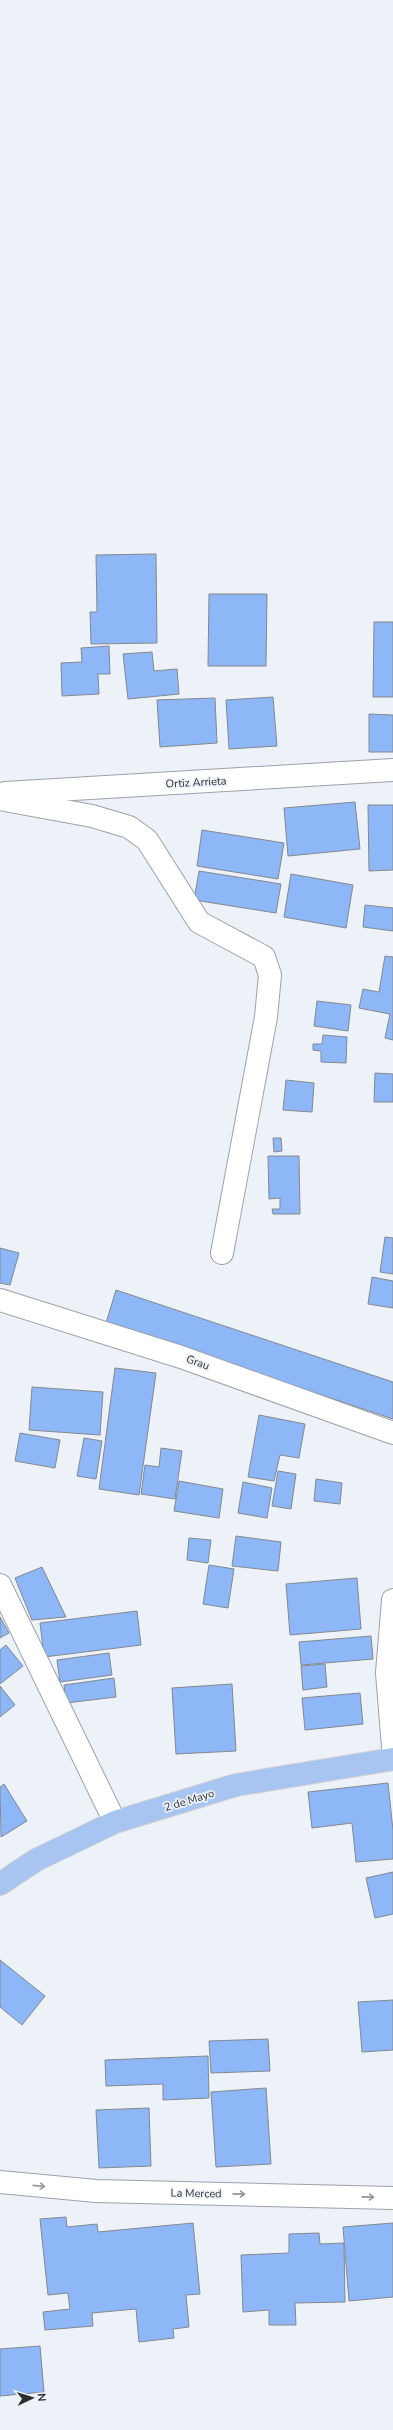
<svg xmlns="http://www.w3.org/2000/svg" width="393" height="2430" font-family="'Nunito Sans',sans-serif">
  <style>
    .building { fill: #8db7f7; stroke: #84888e }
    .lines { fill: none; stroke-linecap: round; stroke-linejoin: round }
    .minor-casing { stroke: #9da1a8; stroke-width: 24 }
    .major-casing { stroke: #d1d1d1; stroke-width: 24 }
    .minor { stroke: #fff; stroke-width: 22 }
    .major { stroke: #a8c5f1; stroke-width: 22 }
    .oneway { stroke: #969698 }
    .labels { text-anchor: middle; stroke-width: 3.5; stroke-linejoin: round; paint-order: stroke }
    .street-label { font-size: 11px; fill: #2c2e30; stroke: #edf2f9 }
  </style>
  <rect width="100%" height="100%" fill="#edf2f9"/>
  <g class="building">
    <polygon points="156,554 157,643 91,644 90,612 97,612 96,555"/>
    <polygon points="209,594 267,594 266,666 208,666"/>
    <polygon points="374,622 393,622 393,697 373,697"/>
    <polygon points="109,646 110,674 98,674 99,694 62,696 61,663 82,662 81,648"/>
    <polygon points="152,652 154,671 177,669 179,694 128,699 123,654"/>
    <polygon points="273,697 277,746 229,749 226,700"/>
    <polygon points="215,698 217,743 160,747 157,700"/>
    <polygon points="369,714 393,715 393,752 369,752"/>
    <polygon points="355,802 360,849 288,856 284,808"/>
    <polygon points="368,805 393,805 393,870 369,871"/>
    <polygon points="202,830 284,843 278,879 197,866"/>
    <polygon points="199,871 281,884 276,913 194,900"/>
    <polygon points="291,874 353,885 346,928 284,917"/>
    <polygon points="365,905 393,908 393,931 363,927"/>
    <polygon points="385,956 393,957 393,1040 385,1038 390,1014 359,1008 363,989 379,992"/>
    <polygon points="317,1001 351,1005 348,1031 314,1026"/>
    <polygon points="323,1035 347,1037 346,1063 321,1062 321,1051 313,1050 313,1044 322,1044"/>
    <polygon points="375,1073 393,1074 393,1102 374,1102"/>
    <polygon points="286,1080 314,1083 312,1112 283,1110"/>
    <polygon points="273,1138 281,1138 282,1151 274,1152"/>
    <polygon points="268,1156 299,1156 300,1214 273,1214 272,1209 280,1209 280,1198 269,1199"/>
    <polygon points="385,1237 393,1238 393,1274 380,1272"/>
    <polygon points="0,1248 19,1253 10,1285 0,1283"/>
    <polygon points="372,1277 393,1281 393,1308 368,1304"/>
    <polygon points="116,1290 393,1382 393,1419 106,1323"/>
    <polygon points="115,1368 156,1373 139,1495 99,1489"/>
    <polygon points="32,1387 103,1392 100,1435 29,1430"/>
    <polygon points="259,1415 305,1424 299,1458 280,1455 274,1481 248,1477"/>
    <polygon points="20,1433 60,1440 55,1468 15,1461"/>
    <polygon points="84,1438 102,1441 96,1479 77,1476"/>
    <polygon points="161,1448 182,1451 175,1499 141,1494 145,1465 159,1467"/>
    <polygon points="278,1471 296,1474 291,1509 272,1506"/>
    <polygon points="316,1479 342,1483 340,1504 314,1501"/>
    <polygon points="179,1481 223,1489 219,1518 174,1511"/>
    <polygon points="243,1482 272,1488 267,1518 238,1513"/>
    <polygon points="236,1536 281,1542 278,1571 232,1566"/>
    <polygon points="189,1538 211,1540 208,1563 187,1560"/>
    <polygon points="209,1565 234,1569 228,1608 203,1604"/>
    <polygon points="42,1567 66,1617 32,1620 15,1578"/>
    <polygon points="357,1578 361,1629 290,1635 286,1584"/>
    <polygon points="137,1611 141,1645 44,1657 40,1623"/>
    <polygon points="0,1617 9,1633 0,1638"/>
    <polygon points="371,1636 373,1659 301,1665 299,1642"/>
    <polygon points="6,1645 23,1666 0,1684 0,1650"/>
    <polygon points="109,1653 112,1675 60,1682 57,1660"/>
    <polygon points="325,1664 327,1687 303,1690 301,1666"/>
    <polygon points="114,1678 116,1697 66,1703 64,1685"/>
    <polygon points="232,1684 236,1751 176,1754 172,1688"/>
    <polygon points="0,1686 15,1705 0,1717"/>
    <polygon points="360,1693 363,1724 305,1730 302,1698"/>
    <polygon points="388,1783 393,1830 393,1859 356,1862 352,1823 312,1828 308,1792"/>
    <polygon points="4,1784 27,1821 1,1837 0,1787"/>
    <polygon points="393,1872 393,1914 375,1918 366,1878"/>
    <polygon points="0,1960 45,1996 22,2025 0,2007"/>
    <polygon points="393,2000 393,2050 362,2052 358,2002"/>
    <polygon points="268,2039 270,2071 211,2073 209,2041"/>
    <polygon points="208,2056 209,2098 163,2100 163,2084 106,2086 105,2060"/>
    <polygon points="266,2088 271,2164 216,2167 211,2092"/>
    <polygon points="149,2108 151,2166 99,2168 96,2110"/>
    <polygon points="66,2217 67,2227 97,2224 98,2232 193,2223 200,2294 186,2295 189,2327 173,2329 174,2338 139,2342 136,2309 92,2313 93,2326 45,2330 43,2312 70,2309 68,2293 48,2295 40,2219"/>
    <polygon points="393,2223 393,2297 349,2301 343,2227"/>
    <polygon points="319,2233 320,2244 344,2243 345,2302 295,2303 296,2325 269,2325 269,2310 243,2312 241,2255 289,2253 289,2234"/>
    <polygon points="40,2346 44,2392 0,2396 0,2349"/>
  </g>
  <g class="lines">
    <defs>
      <g id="minor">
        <polyline points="5,793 393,770"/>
        <polyline points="0,799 92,816 129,827 147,840 199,922 264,957 270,975 266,1017 222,1253"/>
        <polyline points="0,1300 181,1357 393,1433"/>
        <polyline points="0,1585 115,1822"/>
        <polyline points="393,1600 387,1673 393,1747"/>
        <polyline points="0,2182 96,2191 393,2198"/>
      </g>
      <polyline id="major" points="0,1884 36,1860 115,1822 236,1785 393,1759"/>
    </defs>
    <use href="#minor" class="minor-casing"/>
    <use href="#major" class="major-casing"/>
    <use href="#minor" class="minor"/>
    <use href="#major" class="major"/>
  </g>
  <defs><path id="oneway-shaft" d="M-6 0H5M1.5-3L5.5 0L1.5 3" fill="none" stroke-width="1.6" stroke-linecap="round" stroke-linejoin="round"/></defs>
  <g class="oneway">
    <use href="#oneway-shaft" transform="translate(39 2186) rotate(6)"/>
    <use href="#oneway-shaft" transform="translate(239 2194) rotate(1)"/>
    <use href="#oneway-shaft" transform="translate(368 2197) rotate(1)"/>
  </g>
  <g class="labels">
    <g class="street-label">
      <text transform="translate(196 782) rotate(-3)" y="4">Ortiz Arrieta</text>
      <text transform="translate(198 1362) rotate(20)" y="4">Grau</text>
      <text transform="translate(189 1800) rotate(-17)" y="4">2 de Mayo</text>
      <text transform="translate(196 2193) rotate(1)" y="4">La Merced</text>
    </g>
  </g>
  <g transform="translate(32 2398) rotate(86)" stroke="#edf2f9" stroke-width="3" paint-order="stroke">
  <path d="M0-3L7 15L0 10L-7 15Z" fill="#2c2e30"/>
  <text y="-6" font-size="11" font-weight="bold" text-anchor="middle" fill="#2c2e30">N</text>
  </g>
</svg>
